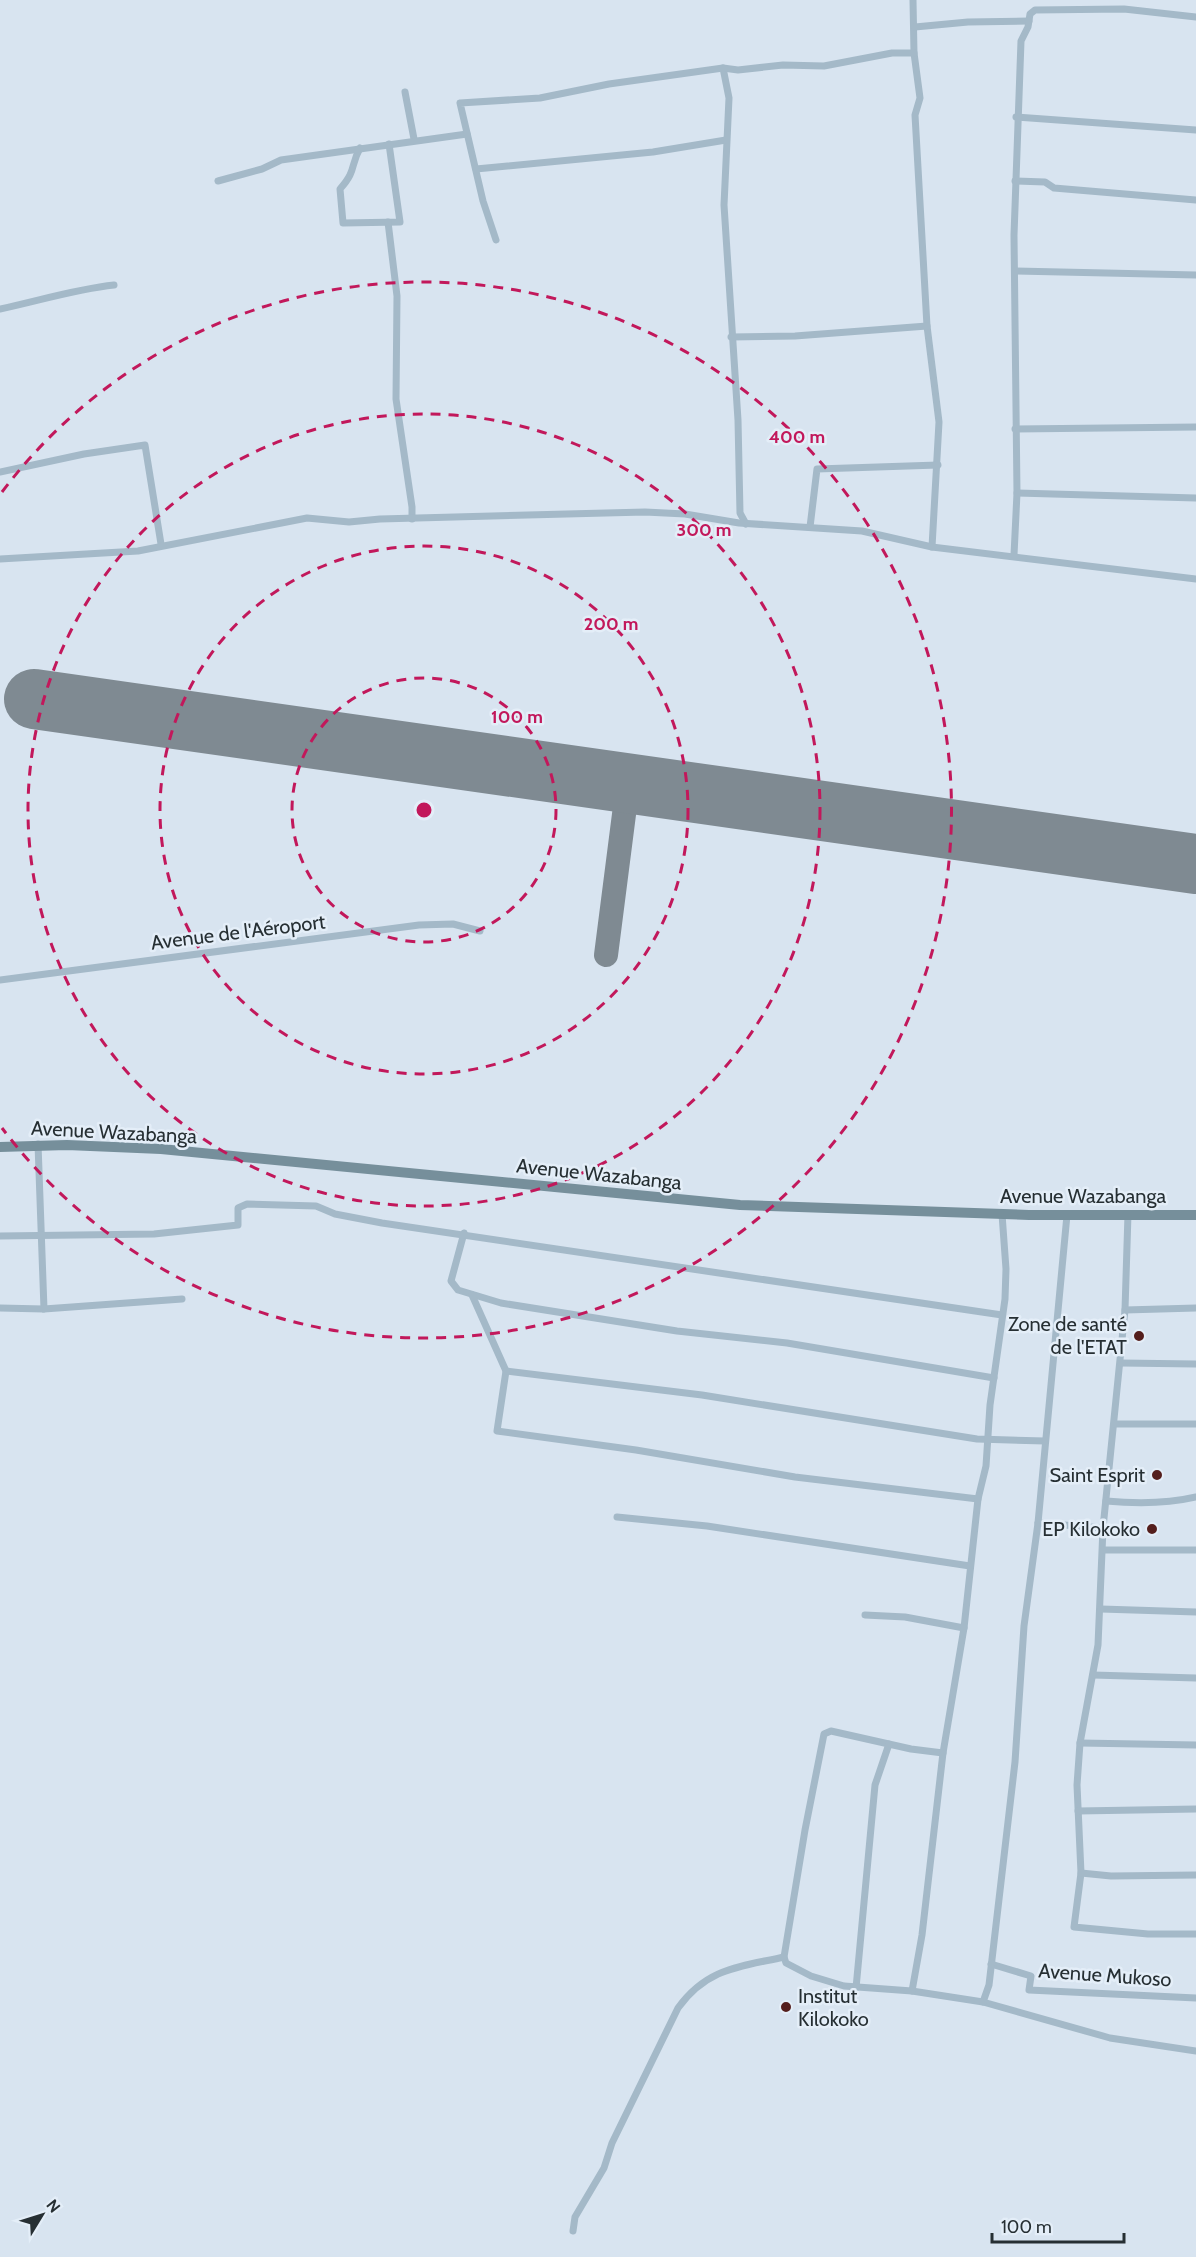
<svg xmlns="http://www.w3.org/2000/svg" width="1196" height="2257" font-family="Cabin,sans-serif">
  <style>
    .lines { fill: none; stroke-linecap: round; stroke-linejoin: round }
    .taxiway { stroke: #7f8a92; stroke-width: 24 }
    .runway { stroke: #7f8a92; stroke-width: 60 }
    .minor { stroke: #a4b9c8; stroke-width: 7 }
    .secondary { stroke: #768f9b; stroke-width: 10 }
    .ring { fill: none; stroke: #c2185b; stroke-width: 3; stroke-dasharray: 10 8 }
    .poi-dot { fill: #541e1c; stroke: #e4eef8; stroke-width: 2 }
    .labels { text-anchor: middle; stroke-width: 5; stroke-linejoin: round; paint-order: stroke }
    .street-label { font-size: 20px; fill: #262f33; stroke: #e4eef8 }
    .poi-label { font-size: 20px; fill: #262f33; stroke: #e4eef8; text-anchor: end }
    .centre { fill: #c2185b; stroke: #e4eef8; stroke-width: 3 }
    .ring-label { font-size: 18px; text-anchor: middle; font-weight: bold; fill: #c2185b; stroke: #e4eef8; stroke-width: 5; stroke-linejoin: round; paint-order: stroke }
  </style>
  <rect width="100%" height="100%" fill="#d8e4f0"/>
  <g class="lines">
    <polyline class="taxiway" points="606,955 628,783"/>
    <polyline class="runway" points="34,699 1196,864"/>
    <g class="minor">
      <polyline points="913,0 914,53 920,98 915,115 927,326 939,422 932,547"/>
      <polyline points="915,27 968,22 1029,21"/>
      <polyline points="723,68 729,98 724,205 738,420 740,513 746,524"/>
      <polyline points="405,92 414,139"/>
      <polyline points="1016,117 1196,130"/>
      <path d="M360,148c-10,18 -3,22 -20,41l3,34 57,-1 -11,-78"/>
      <polyline points="476,169 653,152 726,140"/>
      <polyline points="218,181 262,169 281,160 467,134"/>
      <polyline points="1015,181 1045,182 1054,188 1196,200"/>
      <polyline points="388,222 397,296 396,399 412,507 412,519"/>
      <polyline points="496,240 483,201 460,103 540,98 609,84 723,68 738,70 783,65 824,66 892,53 914,53"/>
      <polyline points="1015,271 1196,275"/>
      <path d="M0,309c38,-8 76,-20 114,-24"/>
      <polyline points="731,337 795,336 927,326"/>
      <polyline points="1015,429 1196,427"/>
      <polyline points="0,472 84,454 145,445 161,544"/>
      <polyline points="1017,493 1196,498"/>
      <polyline points="810,527 817,469 938,465"/>
      <polyline points="1014,555 1017,493 1014,235 1021,41 1028,27 1030,14 1035,10 1124,9 1196,17"/>
      <polyline points="0,559 138,551 307,518 349,522 380,519 645,512 685,514 739,523 862,531 932,547 1196,579"/>
      <polyline points="0,980 419,925 453,924 480,931"/>
      <polyline points="38,1144 44,1309"/>
      <polyline points="1128,1214 1125,1310 1103,1528 1098,1645 1080,1743 1077,1785 1081,1873 1074,1927 1148,1934 1196,1934"/>
      <polyline points="464,1233 451,1281 458,1290 501,1303 677,1331 787,1343 994,1378"/>
      <polyline points="0,1236 154,1234 238,1225 238,1208 247,1204 316,1206 335,1214 382,1223 1002,1315"/>
      <polyline points="472,1295 506,1371 497,1431 636,1450 795,1477 978,1499"/>
      <polyline points="0,1308 44,1309 182,1299"/>
      <polyline points="1125,1310 1196,1308"/>
      <polyline points="1121,1363 1196,1364"/>
      <polyline points="506,1371 702,1395 977,1439 1045,1441"/>
      <polyline points="1115,1424 1196,1424"/>
      <path d="M1106,1501c31,3 60,3 90,-4"/>
      <polyline points="617,1517 707,1526 970,1566"/>
      <polyline points="1038,1523 1103,1528"/>
      <polyline points="1104,1550 1196,1550"/>
      <polyline points="1101,1609 1196,1612"/>
      <polyline points="865,1615 905,1617 964,1628"/>
      <polyline points="1093,1675 1196,1678"/>
      <polyline points="1080,1743 1196,1745"/>
      <polyline points="943,1753 911,1749 831,1731 824,1734 805,1830 784,1957 786,1963 811,1976 844,1986 912,1991 983,2002 1110,2038 1196,2051"/>
      <polyline points="1078,1811 1196,1809"/>
      <polyline points="1081,1873 1111,1876 1196,1875"/>
      <polyline points="991,1964 1031,1976 1029,1990 1196,1998"/>
      <polyline points="856,1988 875,1785 889,1744"/>
      <polyline points="912,1991 922,1935 943,1753 964,1628 978,1499 986,1466 990,1405 1005,1299 1006,1269 1002,1214"/>
      <polyline points="983,2002 989,1985 1015,1762 1024,1626 1038,1523 1067,1215"/>
      <path d="M573,2231l2,-14 29,-49 8,-25 66,-135c29,-40 61,-41 106,-51"/>
    </g>
    <polyline class="secondary" points="0,1147 67,1145 161,1149 740,1205 1029,1215 1196,1215"/>
  </g>
  <g class="ring">
    <circle cx="424" cy="810" r="132"/>
    <circle cx="424" cy="810" r="264"/>
    <circle cx="424" cy="810" r="396"/>
    <path d="M2 492A528 528 0 1 1 2 1128"/>
  </g>
  <g class="poi-dot">
    <circle cx="1139" cy="1336" r="6"/>
    <circle cx="1157" cy="1475" r="6"/>
    <circle cx="1152" cy="1529" r="6"/>
    <circle cx="786" cy="2007" r="6"/>
  </g>
  <g class="labels">
    <g class="street-label">
      <text transform="translate(238 932) rotate(-7)" y="7">Avenue de l'Aéroport</text>
      <text transform="translate(114 1132) rotate(3)" y="7">Avenue Wazabanga</text>
      <text transform="translate(599 1174) rotate(6)" y="7">Avenue Wazabanga</text>
      <text x="1083" y="1203">Avenue Wazabanga</text>
      <text transform="translate(1105 1975) rotate(4)" y="7">Avenue Mukoso</text>
    </g>
    <g class="poi-label">
      <text x="1127" y="1331">Zone de santé<tspan x="1127" dy="23">de l'ETAT</tspan></text>
      <text x="1145" y="1482">Saint Esprit</text>
      <text x="1140" y="1536">EP Kilokoko</text>
      <text x="798" y="2003" text-anchor="start">Institut<tspan x="798" dy="23">Kilokoko</tspan></text>
    </g>
  </g>
  <circle cx="424" cy="810" r="9" class="centre"/>
  <g class="ring-label">
    <text x="797" y="443">400 m</text>
    <text x="704" y="536">300 m</text>
    <text x="611" y="630">200 m</text>
    <text x="517" y="723">100 m</text>
  </g>
  <g transform="translate(42 2215) rotate(52)" stroke="#e4eef8" stroke-width="4.5" paint-order="stroke">
  <path d="M0-4.5L10 22L0 15L-10 22Z" fill="#262f33"/>
  <text y="-9" font-size="16" font-weight="bold" text-anchor="middle" fill="#262f33">N</text>
  </g>
  <path d="M992 2233v9h132v-9" fill="none" stroke="#262f33" stroke-width="3"/>
  <text x="1001" y="2233" font-size="18" fill="#262f33" stroke="#e4eef8" stroke-width="4.5" paint-order="stroke">100 m</text>
</svg>
